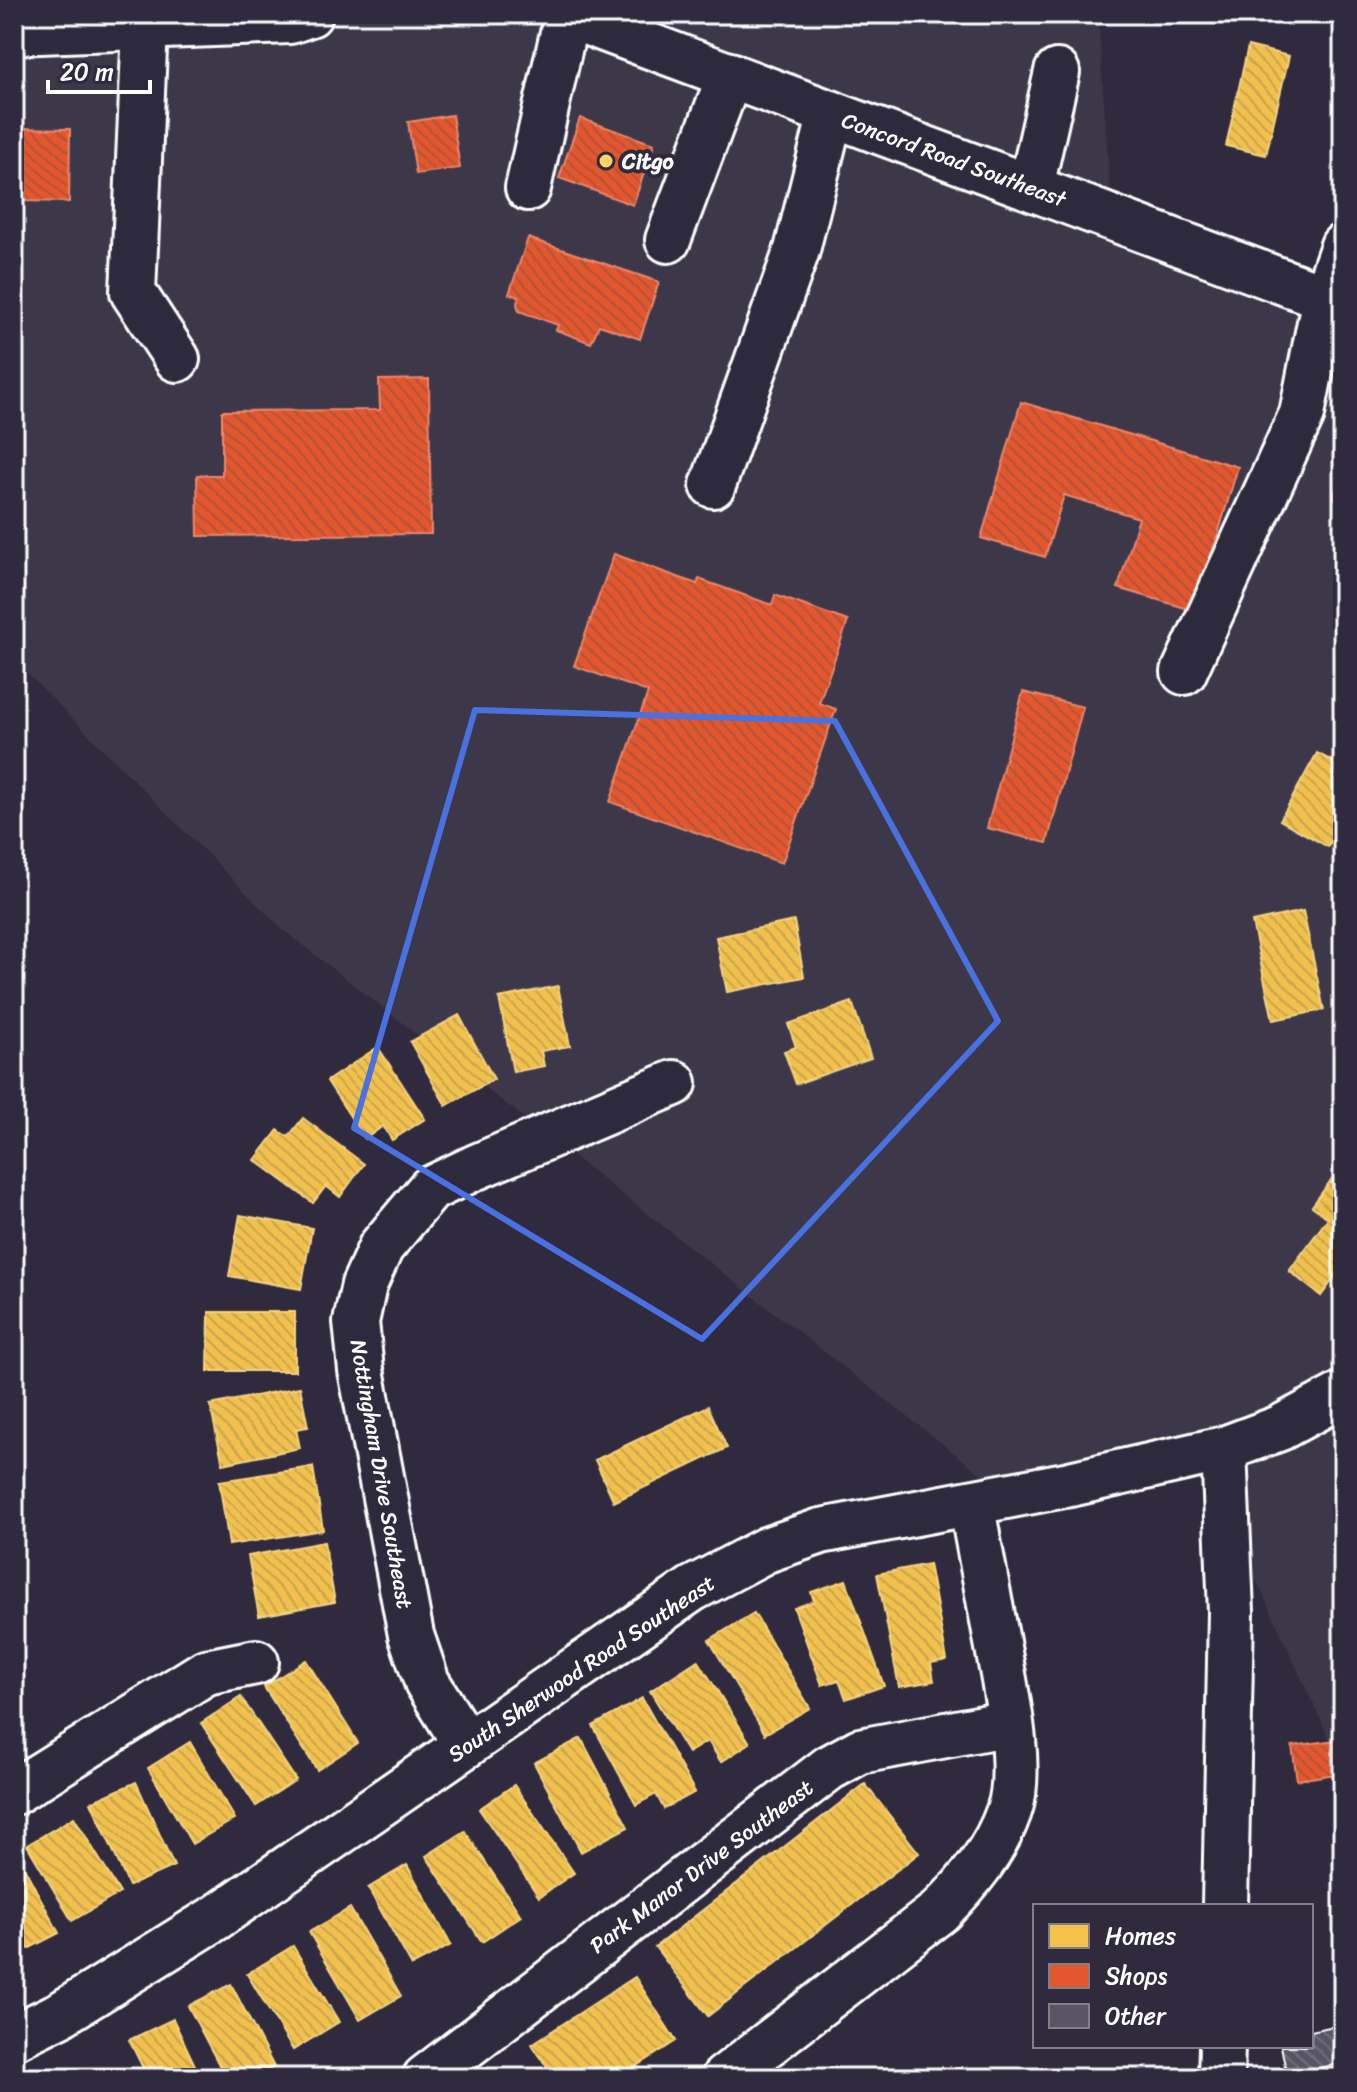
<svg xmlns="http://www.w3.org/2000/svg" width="1357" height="2092" font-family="Sriracha,sans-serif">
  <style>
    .built { fill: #3c3749 }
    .homes { fill: url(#homes-back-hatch); stroke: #f6d483; stroke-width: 2 }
    .shops { fill: url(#shops-back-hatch); stroke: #ec896d; stroke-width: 2 }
    .building { fill: url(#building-back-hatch); stroke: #fff; stroke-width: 2 }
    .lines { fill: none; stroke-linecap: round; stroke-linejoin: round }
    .minor-casing { stroke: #fff; stroke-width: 50 }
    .minor { stroke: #2f2a3d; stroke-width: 44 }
    .marked { fill: none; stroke: #4a71e0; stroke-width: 6; stroke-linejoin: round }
    .poi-dot { fill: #ffd166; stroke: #2f2a3d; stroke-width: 3 }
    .labels { text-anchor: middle; stroke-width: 8; stroke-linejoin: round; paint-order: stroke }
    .street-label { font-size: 22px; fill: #fff; stroke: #2f2a3d }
    .poi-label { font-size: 22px; font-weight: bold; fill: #fff; stroke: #2f2a3d; text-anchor: start }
  </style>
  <defs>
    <pattern id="homes-back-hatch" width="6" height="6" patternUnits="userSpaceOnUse" patternTransform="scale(2)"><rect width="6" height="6" fill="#f2c14e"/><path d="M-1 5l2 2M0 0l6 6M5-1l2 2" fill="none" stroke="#c8a44e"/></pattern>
    <pattern id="shops-back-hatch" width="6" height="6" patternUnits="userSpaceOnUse" patternTransform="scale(2)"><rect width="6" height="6" fill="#e4572e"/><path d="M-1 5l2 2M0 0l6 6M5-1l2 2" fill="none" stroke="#af5338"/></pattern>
    <pattern id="building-back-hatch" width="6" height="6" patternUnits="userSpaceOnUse" patternTransform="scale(2)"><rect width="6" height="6" fill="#595564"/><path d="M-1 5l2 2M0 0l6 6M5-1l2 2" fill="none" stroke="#726e7b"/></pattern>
  </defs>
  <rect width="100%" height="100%" fill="#2f2a3d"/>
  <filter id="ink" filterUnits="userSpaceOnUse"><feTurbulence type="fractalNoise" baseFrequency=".0125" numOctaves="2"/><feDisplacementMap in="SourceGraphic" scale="16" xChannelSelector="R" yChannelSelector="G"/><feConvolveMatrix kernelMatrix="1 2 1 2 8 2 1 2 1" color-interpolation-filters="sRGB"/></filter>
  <g filter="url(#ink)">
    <polygon class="built" points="14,14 1098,14 1113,234 1343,318 1343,1768 1219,1500 1270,1435 1022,1506 283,930 14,660"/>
    <g class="homes">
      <polygon points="1248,46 1289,56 1266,155 1226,146"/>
      <polygon points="1317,753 1343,767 1343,821 1328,847 1280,820"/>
      <polygon points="1303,911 1324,1010 1273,1020 1252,922"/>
      <polygon points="794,921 804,977 727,992 716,937"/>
      <polygon points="558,986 570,1046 541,1051 544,1066 513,1072 499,998"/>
      <polygon points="852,1002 871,1058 796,1084 784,1051 796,1047 788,1024"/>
      <polygon points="459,1015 494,1079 446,1106 410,1042"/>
      <polygon points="378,1047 425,1119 392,1140 383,1126 365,1139 327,1081"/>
      <polygon points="303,1118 364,1164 340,1197 326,1186 313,1203 255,1160 278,1130 288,1137"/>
      <polygon points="1332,1179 1343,1187 1343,1266 1321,1296 1289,1271 1328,1218 1312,1206"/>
      <polygon points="240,1215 312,1228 301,1289 229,1276"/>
      <polygon points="209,1312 295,1312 295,1371 208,1371"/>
      <polygon points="300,1387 308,1427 296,1429 300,1448 223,1464 210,1405"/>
      <polygon points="708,1406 727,1448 614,1502 595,1460"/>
      <polygon points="313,1467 323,1530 229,1545 219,1481"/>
      <polygon points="324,1542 335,1602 259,1616 248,1556"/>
      <polygon points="929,1564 947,1660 931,1663 934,1681 899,1687 877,1574"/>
      <polygon points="846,1580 884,1686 846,1699 839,1680 822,1685 794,1608 814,1601 811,1592"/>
      <polygon points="754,1613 810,1708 765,1734 709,1640"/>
      <polygon points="306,1660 358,1743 317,1770 264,1687"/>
      <polygon points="698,1660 750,1743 721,1762 708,1741 688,1753 650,1691"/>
      <polygon points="241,1697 296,1780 256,1806 201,1723"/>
      <polygon points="642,1698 695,1792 664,1809 656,1794 636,1805 593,1726"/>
      <polygon points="581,1738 628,1827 581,1852 534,1763"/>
      <polygon points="190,1742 235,1819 192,1844 148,1768"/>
      <polygon points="136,1782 174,1866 129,1886 91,1802"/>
      <polygon points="865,1784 919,1853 708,2016 655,1947"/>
      <polygon points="514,1785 574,1873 539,1897 479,1809"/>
      <polygon points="74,1817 120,1893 72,1921 27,1845"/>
      <polygon points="465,1831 521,1916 482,1942 426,1856"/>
      <polygon points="17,1854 59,1933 14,1956 14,1855"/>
      <polygon points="407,1865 451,1945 412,1966 368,1888"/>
      <polygon points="350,1908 401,1996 360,2020 309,1932"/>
      <polygon points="293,1946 339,2022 293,2050 247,1974"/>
      <polygon points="635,1977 676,2041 619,2078 554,2078 532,2044"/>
      <polygon points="231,1984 274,2067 253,2078 226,2078 188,2006"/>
      <polygon points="173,2019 201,2078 148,2078 129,2040"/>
    </g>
    <g class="shops">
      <polygon points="452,115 460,168 416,174 408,122"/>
      <polygon points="580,118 654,144 633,205 559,178"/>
      <polygon points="14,128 70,129 69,202 22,201 22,184 14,184"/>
      <polygon points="528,238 659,282 640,339 599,325 591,343 556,330 558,325 519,311 517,304 519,297 509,294"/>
      <polygon points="429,379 431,534 198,536 197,475 222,475 222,411 380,410 379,380"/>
      <polygon points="1021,402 1238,467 1195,611 1118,588 1139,518 1064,495 1045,557 981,538"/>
      <polygon points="1343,468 1343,502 1333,498"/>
      <polygon points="614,554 697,584 699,579 772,605 775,595 848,621 819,703 836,709 782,863 610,802 648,692 574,666"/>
      <polygon points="1023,692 1083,707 1047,843 987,828"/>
      <polygon points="1343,1739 1343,1773 1297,1780 1292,1746"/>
    </g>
    <polygon class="building" points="1343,2024 1343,2063 1287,2075 1281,2046 1311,2046 1311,2031"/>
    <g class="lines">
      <defs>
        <g id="minor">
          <polyline points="564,14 1343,304"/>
          <polyline points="145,27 133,292 177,359"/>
          <polyline points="14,32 290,21 310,14"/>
          <polyline points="1031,187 1057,72"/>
          <polyline points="528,188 567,15"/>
          <polyline points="668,240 730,75"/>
          <polyline points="713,485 797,250 831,113"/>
          <polyline points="1184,672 1302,414 1325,297 1343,246"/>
          <polyline points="1224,1449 1231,1612 1225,1906"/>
          <polyline points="466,1745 427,1682 411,1635 361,1370 356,1322 364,1285 381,1247 430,1189 476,1167 674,1083"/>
          <polyline points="14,1792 206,1672 256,1662"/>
          <polyline points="14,2037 61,2014 217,1917 692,1589 766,1550 821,1531 1070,1484 1224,1449 1280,1428 1343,1394"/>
          <polyline points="425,2078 829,1768 860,1751 1010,1723"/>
          <path d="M724,2078l216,-167c29,-29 55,-60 69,-100 15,-42 -4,-124 -12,-169 -9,-47 -17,-93 -26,-139"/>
          <polyline points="1221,2078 1222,2046"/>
        </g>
      </defs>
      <use href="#minor" class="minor-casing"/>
      <use href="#minor" class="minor"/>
    </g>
  </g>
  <path class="marked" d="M475,710l360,11 163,300 -296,318 -348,-211z"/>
  <circle class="poi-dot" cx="606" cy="161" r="8"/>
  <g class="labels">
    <g class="street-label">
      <text transform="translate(954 159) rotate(20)" y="8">Concord Road Southeast</text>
      <text transform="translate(382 1474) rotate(80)" y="8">Nottingham Drive Southeast</text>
      <text transform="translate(581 1668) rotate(-34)" y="8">South Sherwood Road Southeast</text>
      <text transform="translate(701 1866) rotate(-37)" y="8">Park Manor Drive Southeast</text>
    </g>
    <g class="poi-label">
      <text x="622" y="169">Citgo</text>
    </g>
  </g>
  <rect width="1357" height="2092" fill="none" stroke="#2f2a3d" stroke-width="48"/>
  <rect x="24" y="24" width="1309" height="2044" fill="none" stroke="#fff" stroke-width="3" filter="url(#ink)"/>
  <rect x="1033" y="1904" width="280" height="144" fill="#2f2a3d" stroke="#827f8b" stroke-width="2"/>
  <rect x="1049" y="1924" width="40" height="24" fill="#f2c14e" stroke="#827f8b" stroke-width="2"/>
  <text x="1105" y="1944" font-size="24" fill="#ffffff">Homes</text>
  <rect x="1049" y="1964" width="40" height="24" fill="#e4572e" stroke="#827f8b" stroke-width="2"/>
  <text x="1105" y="1984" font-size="24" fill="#ffffff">Shops</text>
  <rect x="1049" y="2004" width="40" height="24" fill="#595564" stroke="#827f8b" stroke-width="2"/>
  <text x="1105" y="2024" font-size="24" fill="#ffffff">Other</text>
  <path d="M48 80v12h102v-12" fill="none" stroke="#ffffff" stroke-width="4"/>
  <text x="60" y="80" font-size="24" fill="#ffffff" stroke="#2f2a3d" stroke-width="6" paint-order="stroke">20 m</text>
</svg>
